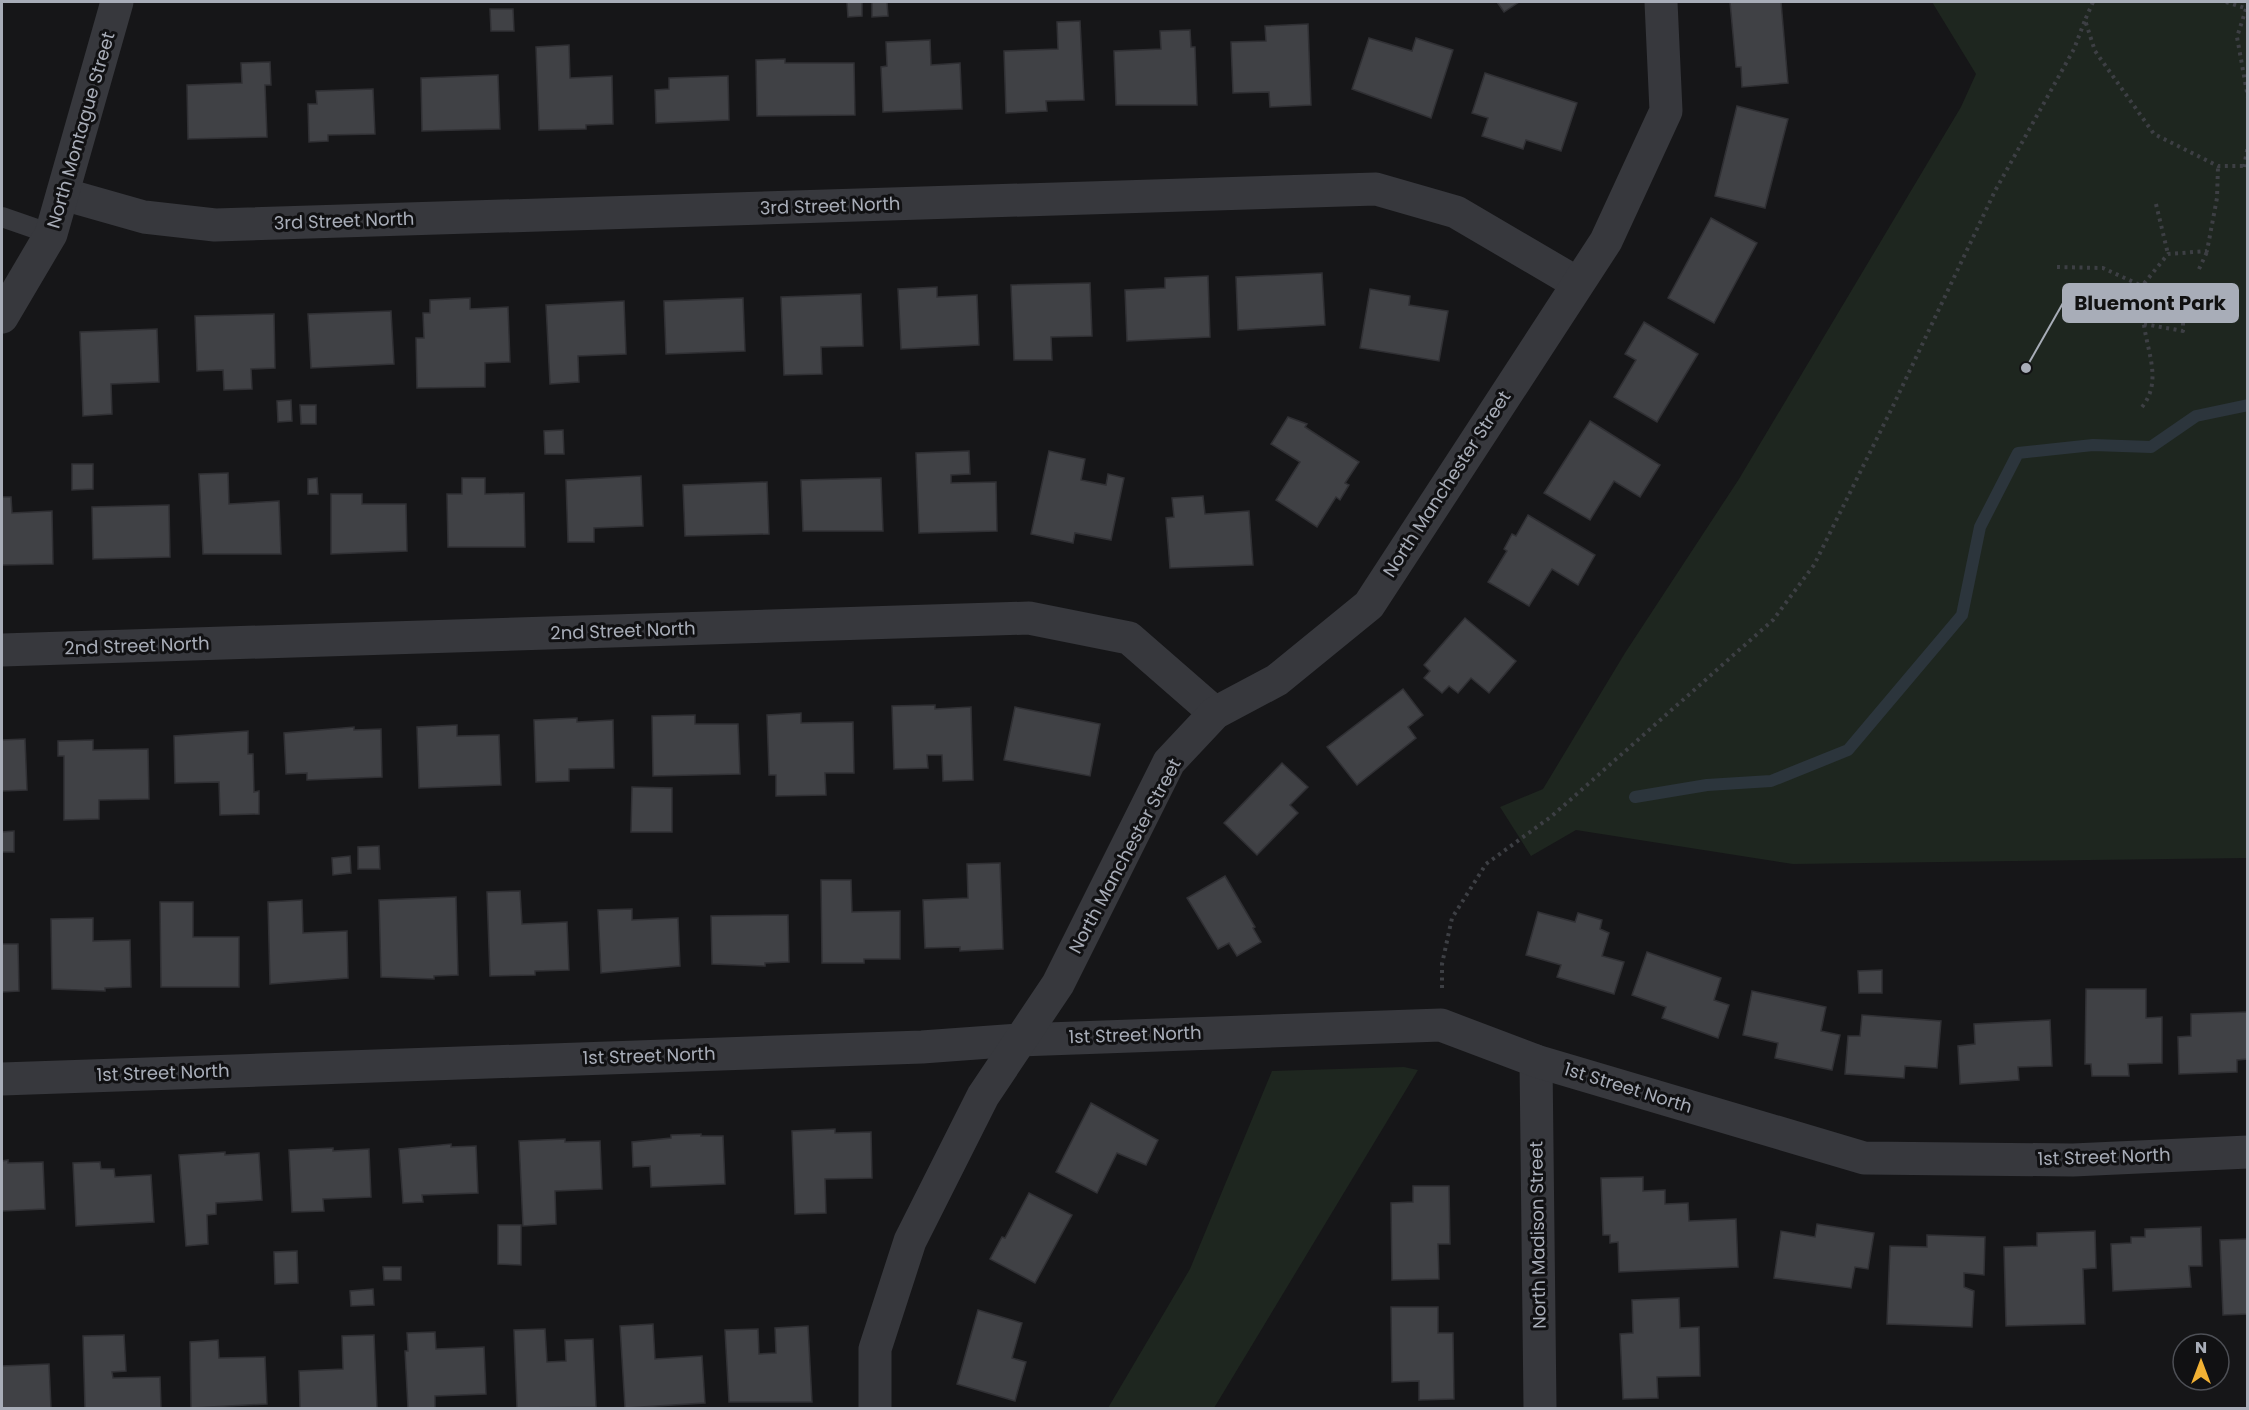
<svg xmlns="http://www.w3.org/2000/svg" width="2249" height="1410" font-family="Poppins,sans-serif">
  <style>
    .green { fill: #1e261f }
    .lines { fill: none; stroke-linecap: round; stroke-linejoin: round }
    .stream { stroke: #2c353c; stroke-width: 12 }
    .building { fill: #404145; stroke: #303034; stroke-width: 1.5 }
    .path { stroke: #3d3f44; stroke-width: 4; stroke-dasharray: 3 4.5; stroke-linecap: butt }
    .service { stroke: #37383d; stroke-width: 20 }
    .minor { stroke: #37383d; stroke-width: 33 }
    .labels { text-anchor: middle; stroke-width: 6; stroke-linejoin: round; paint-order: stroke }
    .street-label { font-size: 18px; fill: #a8adb8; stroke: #111113 }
    .leader { fill: none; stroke: #a8adb8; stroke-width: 2 }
    .callout-dot { fill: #a8adb8; stroke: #111113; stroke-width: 2 }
    .callout { fill: #a8adb8; stroke: #a8adb8; stroke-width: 2 }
    .callout-label { font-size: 20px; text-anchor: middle; font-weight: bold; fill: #111 }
  </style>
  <rect width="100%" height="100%" fill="#161618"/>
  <g class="green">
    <polygon points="1932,2 2247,2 2247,858 1793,864 1576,830 1531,856 1500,807 1543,789 1625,653 1739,479 1961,107 1976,74"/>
    <polygon points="1404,1067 1418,1070 1214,1408 1108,1408 1190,1269 1272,1071"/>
  </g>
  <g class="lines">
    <polyline class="stream" points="1635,797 1707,785 1771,781 1848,750 1962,615 1980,527 2018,453 2093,445 2151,447 2196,416 2248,405"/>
  </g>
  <g class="building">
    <polygon points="847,2 862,2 862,16 848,17"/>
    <polygon points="872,2 887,2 888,16 872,17"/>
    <polygon points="1497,2 1519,2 1504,12"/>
    <polygon points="1730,2 1781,2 1788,83 1742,87 1741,67 1736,67"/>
    <polygon points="490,9 513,9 514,31 491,31"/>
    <polygon points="1080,21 1084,100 1046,101 1047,111 1006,113 1004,51 1058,49 1057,22"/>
    <polygon points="1308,24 1311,105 1270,107 1269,92 1233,93 1231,42 1266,41 1265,26"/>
    <polygon points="1190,30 1191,47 1195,47 1197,105 1116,105 1114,51 1161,49 1160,31"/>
    <polygon points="1369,38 1412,51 1416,38 1453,50 1431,118 1352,89"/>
    <polygon points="930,40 931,65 960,63 962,109 883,112 881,67 887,66 886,42"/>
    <polygon points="569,45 570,78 612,76 613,124 586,125 586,129 539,130 536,47"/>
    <polygon points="785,59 785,63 854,63 855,115 757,116 756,60"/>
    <polygon points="270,62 271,85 265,85 267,137 188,139 187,85 242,83 241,63"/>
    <polygon points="1485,73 1577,103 1561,151 1526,140 1523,149 1482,136 1488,118 1472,113"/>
    <polygon points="498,75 500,129 422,131 421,78"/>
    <polygon points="728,76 729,120 656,123 655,90 669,89 669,78"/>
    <polygon points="373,89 375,134 328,135 328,141 309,142 308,104 317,104 316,91"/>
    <polygon points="1737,106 1788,119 1765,208 1715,196"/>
    <polygon points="1711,218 1757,243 1714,323 1668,298"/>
    <polygon points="1322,273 1325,325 1238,330 1236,277"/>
    <polygon points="1208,276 1210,337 1127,341 1125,290 1165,288 1165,278"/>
    <polygon points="1090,283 1092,336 1051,337 1052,360 1014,360 1011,285"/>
    <polygon points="937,287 937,297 977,295 979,345 901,349 898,289"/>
    <polygon points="1370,289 1410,296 1409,305 1448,311 1439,361 1360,348"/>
    <polygon points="861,294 863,346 821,347 822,374 784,375 781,297"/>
    <polygon points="470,298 470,309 508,307 510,362 485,363 485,387 417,388 416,338 424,338 423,313 430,313 430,300"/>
    <polygon points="743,298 745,351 666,354 664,301"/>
    <polygon points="624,301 626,354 578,356 579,382 550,384 546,305"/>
    <polygon points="391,311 394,364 311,368 308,314"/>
    <polygon points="274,314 275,368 251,369 252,389 224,390 223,370 197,371 195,316"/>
    <polygon points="1644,322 1698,354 1657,422 1614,397 1636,360 1625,354"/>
    <polygon points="157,329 159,382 111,384 112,414 83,416 80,332"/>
    <polygon points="291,400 292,421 278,422 277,401"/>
    <polygon points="300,405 316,405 316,424 301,424"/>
    <polygon points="1288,417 1307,424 1305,427 1359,462 1345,483 1349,485 1340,500 1336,497 1317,527 1276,500 1300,462 1271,444"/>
    <polygon points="1590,421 1660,465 1640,497 1614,481 1590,520 1544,493"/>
    <polygon points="563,430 564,454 545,454 544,431"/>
    <polygon points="969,451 970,474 951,475 951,483 996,482 997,531 919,533 916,453"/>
    <polygon points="1049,451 1085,459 1081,480 1106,485 1108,474 1124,478 1111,540 1075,533 1073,543 1031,534"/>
    <polygon points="72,464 93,464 93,489 72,490"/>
    <polygon points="228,473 229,504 279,501 281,554 203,554 199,474"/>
    <polygon points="641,476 643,526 594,528 594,542 568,542 566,480"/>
    <polygon points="317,478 318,494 308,494 308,479"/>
    <polygon points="462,478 485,478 485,494 524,493 525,547 448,547 447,494 462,494"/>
    <polygon points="881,478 883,531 803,531 801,480"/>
    <polygon points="767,482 769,534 685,536 683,485"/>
    <polygon points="331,494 362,494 362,504 406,504 407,551 331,554"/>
    <polygon points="1203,496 1205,514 1249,511 1253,565 1170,568 1166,518 1174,517 1172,498"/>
    <polygon points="2,497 11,497 12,513 52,511 53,564 2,565"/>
    <polygon points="169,505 170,557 93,559 92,507"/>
    <polygon points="1528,515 1595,555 1578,585 1552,569 1529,606 1488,582 1507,551 1504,549 1512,534 1516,536"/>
    <polygon points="1465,618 1516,661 1489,693 1471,678 1458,693 1449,686 1442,693 1424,678 1430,671 1424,665"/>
    <polygon points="1403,689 1423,715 1408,727 1416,738 1357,785 1327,747"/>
    <polygon points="935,705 935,709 971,707 973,780 943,781 942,755 927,755 928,768 894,769 892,706"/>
    <polygon points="1015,707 1100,724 1090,776 1004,760"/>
    <polygon points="801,713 801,723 853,722 854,773 825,773 826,795 776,796 776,775 769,775 767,715"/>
    <polygon points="695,715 695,724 738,724 740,774 653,776 652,716"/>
    <polygon points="577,718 577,722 613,720 614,768 569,769 569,781 536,782 534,720"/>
    <polygon points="457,725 457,736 499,735 501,785 419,788 417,727"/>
    <polygon points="354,727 354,730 381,729 382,777 307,780 307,773 286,774 284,733"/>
    <polygon points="248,731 248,754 253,754 254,792 259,791 259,814 220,815 219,782 175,783 174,736"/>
    <polygon points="25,739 27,790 2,791 2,740"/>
    <polygon points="93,740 93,750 148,749 149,799 99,800 99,819 64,820 64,756 58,756 58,741"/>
    <polygon points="1282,763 1308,787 1290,805 1298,813 1257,855 1224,823"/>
    <polygon points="632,787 672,788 672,832 631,832"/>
    <polygon points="14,831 14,852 2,852 2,832"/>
    <polygon points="379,846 380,869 358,869 358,847"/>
    <polygon points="350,856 351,873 333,875 332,858"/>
    <polygon points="1000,863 1003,949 960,951 960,947 925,948 923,900 968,898 967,864"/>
    <polygon points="1225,876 1255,927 1253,928 1261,942 1237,956 1229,943 1218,949 1187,898"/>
    <polygon points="821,880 851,880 852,912 900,911 900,959 864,959 864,963 822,963"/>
    <polygon points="520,891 522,924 567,922 569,970 535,971 535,975 490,976 487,892"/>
    <polygon points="456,897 458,975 434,976 434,979 381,977 379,900"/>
    <polygon points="302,900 303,933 347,931 348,978 270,984 268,902"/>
    <polygon points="160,902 193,902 193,937 239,937 239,987 161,987"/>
    <polygon points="632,909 632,920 678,918 680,966 601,973 598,910"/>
    <polygon points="1538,912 1575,922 1578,913 1602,920 1600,929 1609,933 1602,956 1624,962 1614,994 1557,977 1561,965 1526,955"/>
    <polygon points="788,915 789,962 765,963 765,966 712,964 711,916"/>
    <polygon points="93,918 93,941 130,940 131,987 105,988 105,991 52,989 51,919"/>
    <polygon points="2,944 18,944 19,991 2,992"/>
    <polygon points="1647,952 1721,978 1714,1000 1729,1005 1718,1038 1662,1018 1666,1007 1632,995"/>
    <polygon points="1882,970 1882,993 1859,993 1858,971"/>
    <polygon points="2086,989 2146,989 2146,1018 2162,1017 2162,1063 2128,1064 2129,1076 2092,1076 2091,1064 2085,1064"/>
    <polygon points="1752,991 1826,1007 1821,1031 1840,1035 1832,1070 1775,1058 1778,1043 1743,1035"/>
    <polygon points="2248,1012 2248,1059 2237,1060 2237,1072 2179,1074 2178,1037 2191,1036 2191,1014"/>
    <polygon points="1862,1015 1941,1021 1937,1068 1905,1066 1904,1078 1845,1074 1848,1036 1860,1036"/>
    <polygon points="2050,1020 2052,1066 2018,1067 2019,1080 1960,1084 1958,1046 1975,1044 1974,1024"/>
    <polygon points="1091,1103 1158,1140 1146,1165 1117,1153 1097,1193 1056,1172"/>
    <polygon points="835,1129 835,1133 871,1132 872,1178 825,1179 826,1213 795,1214 792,1131"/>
    <polygon points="701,1134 701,1136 723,1136 725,1184 651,1187 650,1166 633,1167 632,1142 671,1138 671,1135"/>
    <polygon points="565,1139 565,1142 600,1141 602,1189 555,1191 556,1224 523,1226 519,1141"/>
    <polygon points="451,1144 451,1147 476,1146 478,1193 422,1195 423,1202 403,1203 399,1149"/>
    <polygon points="333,1148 333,1151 369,1149 371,1197 323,1199 324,1211 292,1212 289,1150"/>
    <polygon points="225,1152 225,1155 259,1153 262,1200 216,1203 216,1214 207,1215 208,1244 186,1246 179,1155"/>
    <polygon points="8,1160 8,1163 43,1162 45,1209 2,1211 2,1161"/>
    <polygon points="100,1162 101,1169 114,1169 115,1177 151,1175 154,1222 76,1226 73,1163"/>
    <polygon points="1643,1177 1643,1191 1665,1190 1665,1204 1688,1203 1689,1221 1736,1219 1738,1267 1619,1272 1618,1242 1610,1243 1610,1235 1603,1235 1601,1178"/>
    <polygon points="1413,1186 1449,1186 1450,1244 1438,1244 1439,1279 1392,1280 1391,1203 1413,1202"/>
    <polygon points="1029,1193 1072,1215 1035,1283 990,1259 1002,1237 1005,1238"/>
    <polygon points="1817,1224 1874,1233 1868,1269 1855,1267 1851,1288 1774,1278 1781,1231 1815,1237"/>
    <polygon points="498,1225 521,1225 521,1265 498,1264"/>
    <polygon points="2201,1227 2202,1266 2189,1266 2191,1287 2113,1291 2111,1244 2131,1243 2131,1237 2145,1237 2145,1229"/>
    <polygon points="2095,1231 2096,1268 2083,1269 2085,1324 2006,1326 2004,1247 2037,1246 2037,1233"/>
    <polygon points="1927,1235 1985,1237 1984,1275 1964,1273 1964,1287 1974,1291 1972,1327 1887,1324 1890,1246 1927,1247"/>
    <polygon points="2248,1239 2248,1314 2223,1315 2220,1240"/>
    <polygon points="297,1251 298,1283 275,1284 274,1252"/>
    <polygon points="383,1267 401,1267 401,1280 384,1280"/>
    <polygon points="373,1289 374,1305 351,1306 350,1291"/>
    <polygon points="1679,1298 1680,1328 1699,1327 1700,1376 1657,1377 1658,1398 1623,1399 1620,1334 1633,1333 1632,1300"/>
    <polygon points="1391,1307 1438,1307 1438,1333 1453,1333 1454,1399 1419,1400 1419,1381 1392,1382"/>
    <polygon points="978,1310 1022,1323 1012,1358 1026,1362 1015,1401 957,1384"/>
    <polygon points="653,1324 655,1359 702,1356 705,1403 625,1408 620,1326"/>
    <polygon points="808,1326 812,1402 729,1402 725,1330 758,1329 759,1354 776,1353 775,1328"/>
    <polygon points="545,1329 547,1362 566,1361 565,1340 593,1339 596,1407 517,1408 514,1330"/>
    <polygon points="435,1332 436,1349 484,1347 486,1394 435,1396 435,1408 408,1408 405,1351 408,1351 407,1333"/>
    <polygon points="124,1335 126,1371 112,1372 113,1378 160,1377 161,1408 85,1408 83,1336"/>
    <polygon points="374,1335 377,1408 300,1408 299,1371 343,1369 342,1336"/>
    <polygon points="218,1340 219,1358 265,1357 267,1404 191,1408 190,1342"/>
    <polygon points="49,1364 51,1408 2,1408 2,1366"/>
  </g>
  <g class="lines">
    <g class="path">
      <polyline points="2093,2 2085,20 2095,51 2154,134 2218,166 2248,166"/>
      <polyline points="2226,2 2248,9"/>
      <polyline points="2246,9 2237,37 2248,98"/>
      <polyline points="2244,167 2248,145"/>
      <polyline points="2156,204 2168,254"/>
      <polyline points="2057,267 2103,268 2142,286 2156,285"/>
      <polyline points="2199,269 2207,252"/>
      <polyline points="2144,324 2183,331 2183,322"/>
      <path d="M2142,407c20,-25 6,-53 2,-82 -2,-13 -2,-26 -2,-39l26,-32 39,-3 10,-53 1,-32"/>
      <polyline points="1442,988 1442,964 1452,918 1486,864 1552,816 1773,620 1814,565 1893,406 1995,191 2074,49 2085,20"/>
    </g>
    <polyline class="service" points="2,217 51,234"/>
    <g class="minor">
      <polyline points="63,194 144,217 215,225 1376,189 1456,212 1577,283"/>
      <polyline points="2,317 51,234 117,2"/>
      <polyline points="2,650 1029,618 1129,638 1215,713"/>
      <polyline points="1536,1061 1540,1408"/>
      <polyline points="2,1079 922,1047 1019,1040 1441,1025 1536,1061 1864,1158 2073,1160 2248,1152"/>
      <polyline points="875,1408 875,1349 910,1241 983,1096 1058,984 1169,762 1215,713 1277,680 1369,605 1606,241 1666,111 1661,2"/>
    </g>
  </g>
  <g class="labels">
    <g class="street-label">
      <text transform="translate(81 130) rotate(-74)" y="6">North Montague Street</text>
      <text transform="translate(830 206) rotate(-2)" y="6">3rd Street North</text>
      <text transform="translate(344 221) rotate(-2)" y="6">3rd Street North</text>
      <text transform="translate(1447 484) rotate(-57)" y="6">North Manchester Street</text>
      <text transform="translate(623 631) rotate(-2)" y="6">2nd Street North</text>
      <text transform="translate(137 646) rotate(-2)" y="6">2nd Street North</text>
      <text transform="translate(1125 856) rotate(-62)" y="6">North Manchester Street</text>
      <text transform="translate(1135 1035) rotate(-2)" y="6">1st Street North</text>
      <text transform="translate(649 1056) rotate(-2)" y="6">1st Street North</text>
      <text transform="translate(163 1073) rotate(-2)" y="6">1st Street North</text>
      <text transform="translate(1628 1088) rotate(17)" y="6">1st Street North</text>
      <text transform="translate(2104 1157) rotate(-2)" y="6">1st Street North</text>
      <text transform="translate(1538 1235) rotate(-91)" y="6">North Madison Street</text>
    </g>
  </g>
  <path class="leader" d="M2026 368L2063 303"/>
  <circle class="callout-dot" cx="2026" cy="368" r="6"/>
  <rect class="callout" x="2063" y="284" width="175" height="38" rx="6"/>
  <g class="callout-label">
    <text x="2150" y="310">Bluemont Park</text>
  </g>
  <rect width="2249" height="1410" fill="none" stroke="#a8adb8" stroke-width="6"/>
  <g transform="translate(2201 1362)"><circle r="28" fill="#111113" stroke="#4d4f55" stroke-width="1.5"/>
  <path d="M0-4.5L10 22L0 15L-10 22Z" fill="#f2b134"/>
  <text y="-9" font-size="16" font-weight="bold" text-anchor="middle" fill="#a8adb8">N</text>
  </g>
</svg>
